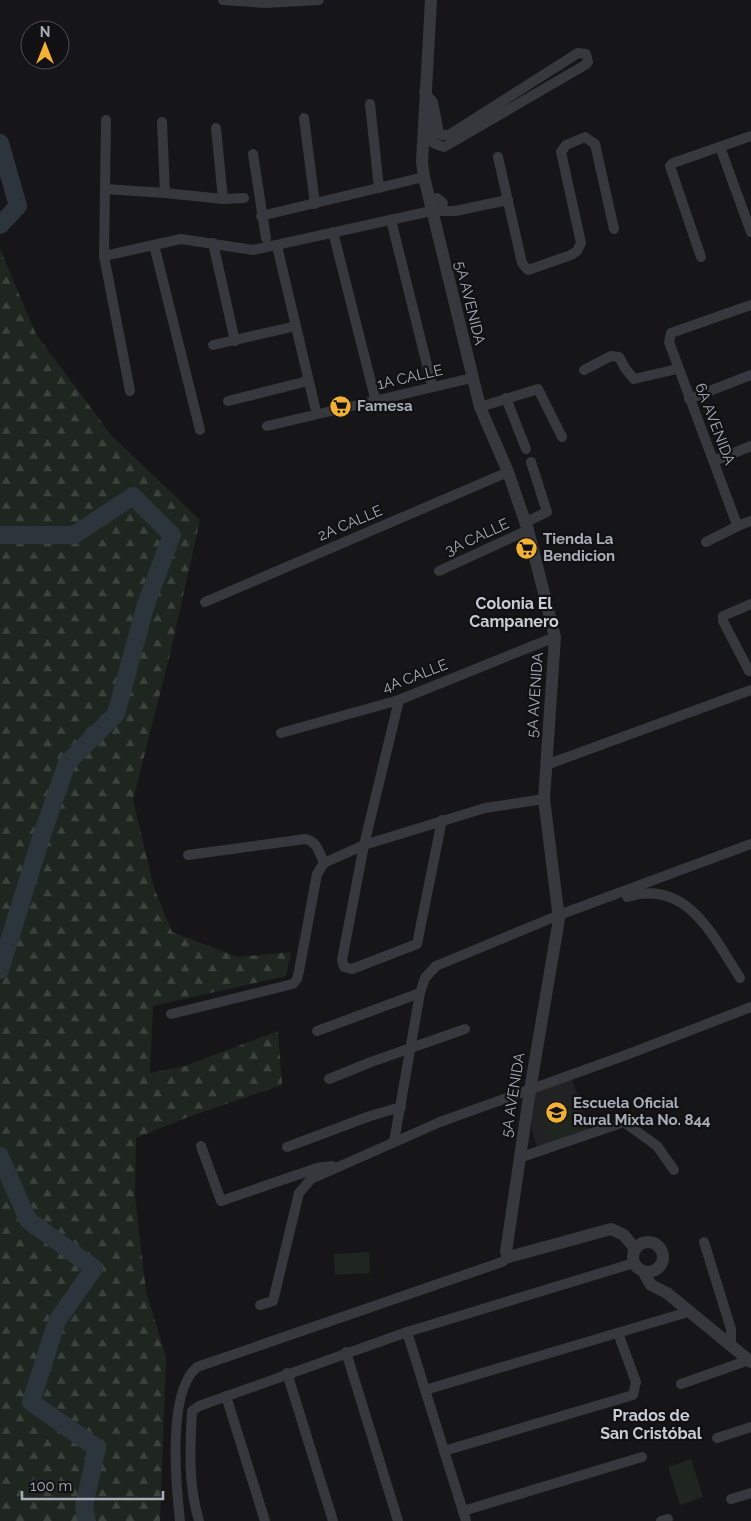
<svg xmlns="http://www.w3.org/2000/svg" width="751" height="1521" font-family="Raleway,sans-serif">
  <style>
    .built { fill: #222225 }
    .forest { fill: url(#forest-firs) }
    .pitch { fill: #1e261f }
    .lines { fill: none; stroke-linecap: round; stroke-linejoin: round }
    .river { stroke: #2c353c; stroke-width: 18 }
    .minor { stroke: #37383d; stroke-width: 10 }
    .tertiary { stroke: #37383d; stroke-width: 12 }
    .labels { text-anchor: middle; stroke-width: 4.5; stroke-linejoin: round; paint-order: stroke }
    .street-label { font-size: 15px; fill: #a8adb8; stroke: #111113 }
    .poi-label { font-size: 15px; font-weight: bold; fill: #a8adb8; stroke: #111113; text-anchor: start }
    .neighbourhood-label { font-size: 16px; font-weight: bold; fill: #c9ccd4; stroke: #111113 }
  </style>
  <defs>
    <pattern id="forest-firs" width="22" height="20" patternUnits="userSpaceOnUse" patternTransform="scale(1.25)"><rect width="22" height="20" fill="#1e261f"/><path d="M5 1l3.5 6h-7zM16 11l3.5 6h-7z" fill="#3c433d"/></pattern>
  </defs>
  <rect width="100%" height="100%" fill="#161618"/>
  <polygon class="built" points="572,1078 589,1131 537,1147 532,1132 531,1093"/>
  <polygon class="forest" points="0,249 36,334 111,435 200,520 170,654 133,800 154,888 172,932 238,957 291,952 286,976 153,1006 150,1073 185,1066 278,1031 282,1085 188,1117 136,1138 135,1196 146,1291 166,1357 160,1521 0,1521"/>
  <g class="pitch">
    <polygon points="576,1105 585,1130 552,1142 543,1117"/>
    <polygon points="369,1252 370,1273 335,1275 334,1254"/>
    <polygon points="691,1459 703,1497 680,1505 668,1467"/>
  </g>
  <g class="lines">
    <g class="river">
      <polyline points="0,143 18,206 0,225"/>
      <polyline points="0,535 74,535 133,496 172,535 146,604 116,714 67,763 41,838 0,970"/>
      <polyline points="0,1156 28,1220 94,1268 57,1321 31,1402 97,1448 84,1506 87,1521"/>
    </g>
    <g class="minor">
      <polyline points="223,0 265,3 319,0"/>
      <polygon points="578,53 586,54 588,62 585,65 444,147 433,143 429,105 424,92 433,102 439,133 441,135 449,135"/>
      <polyline points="370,104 379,188"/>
      <polyline points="304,118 315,204"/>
      <polyline points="106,120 104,256 130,391"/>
      <polyline points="162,122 165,193"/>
      <polyline points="216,128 223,199"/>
      <polyline points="720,147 751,232"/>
      <polyline points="253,154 266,238"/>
      <polyline points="498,157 522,263 528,270 571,255 577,251 581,243 561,152 566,145 585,137 595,144 614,229"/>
      <polyline points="105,189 165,193 223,199 244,198"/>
      <polyline points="429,200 437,198 443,203 442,211"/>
      <polyline points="261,216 424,177"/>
      <polyline points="391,220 431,381"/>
      <polyline points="333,232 374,394"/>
      <polyline points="213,243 235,341"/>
      <polyline points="154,245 200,430"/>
      <polyline points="277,246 315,407"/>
      <polyline points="104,256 181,239 253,250 431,211 455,211 508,200"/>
      <polyline points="701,257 670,166 673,163 751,136"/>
      <polyline points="751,305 671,333 669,342 736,522 740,525 751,521"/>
      <polyline points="213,345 296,326"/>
      <polyline points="584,370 611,356 619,357 625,368 634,379 677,369"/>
      <polyline points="506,398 526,449"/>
      <polyline points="689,399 751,375"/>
      <polyline points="228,401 308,381"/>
      <polyline points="480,407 538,389 562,437"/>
      <polyline points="267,426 472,378"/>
      <polyline points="714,461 751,446"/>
      <polyline points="526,522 547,512 531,462"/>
      <polyline points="706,542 740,525"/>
      <polyline points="439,571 528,530"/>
      <polyline points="205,602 508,472"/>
      <polyline points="749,671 723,621 723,616 751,604"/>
      <polyline points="399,700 364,845 342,960 344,967 352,969 417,944 442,820"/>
      <polyline points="281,733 399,700 555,637"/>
      <polyline points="546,765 751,690"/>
      <path d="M188,855l117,-16c12,2 14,13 19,24"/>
      <path d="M627,897c60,-19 86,39 113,81"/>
      <polyline points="171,1014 293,984 297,979 299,971 317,874 324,863 364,845 485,808 544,799"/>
      <polyline points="317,1031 420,993"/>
      <polyline points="329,1079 371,1062 465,1029"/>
      <polyline points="394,1142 420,993 425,978 436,966 559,915 751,844"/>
      <polyline points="201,1146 221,1201 317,1168 332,1166"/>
      <polyline points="287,1147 370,1116 401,1107"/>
      <polyline points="519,1158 624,1122 657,1146 674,1170"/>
      <polyline points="704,1242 731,1329 731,1346"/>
      <polyline points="260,1305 273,1301 299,1193 311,1179 440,1122 626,1055 751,1007"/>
      <polyline points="407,1332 466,1521"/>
      <polyline points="346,1352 398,1521"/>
      <polyline points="287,1373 333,1521"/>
      <polyline points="681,1384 749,1360"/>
      <polyline points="425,1390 688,1312"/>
      <polyline points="226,1396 265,1521"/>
      <polyline points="717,1438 751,1427"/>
      <polyline points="444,1451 633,1395 636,1382 618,1333"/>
      <polyline points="731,1499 751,1493"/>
      <polyline points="463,1511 642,1457"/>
      <path d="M180,1521c-4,-36 -13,-129 17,-154l305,-105 7,-5"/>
      <path d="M199,1521c-11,-36 -9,-73 -7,-110l7,-5 208,-74 227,-69"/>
      <polyline points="661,1521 668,1519"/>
    </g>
    <g class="tertiary">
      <polyline points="431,0 422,162 424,177 480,407 508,472 528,530 555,637 544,799 559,919 530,1090 506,1252 509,1257 611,1229 624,1235 635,1249"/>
      <circle cx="648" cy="1257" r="15"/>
      <polyline points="643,1271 651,1285 667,1293 751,1362"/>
    </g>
  </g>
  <defs>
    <symbol id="supermarket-disc" viewBox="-11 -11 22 22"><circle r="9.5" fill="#f2b134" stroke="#111113"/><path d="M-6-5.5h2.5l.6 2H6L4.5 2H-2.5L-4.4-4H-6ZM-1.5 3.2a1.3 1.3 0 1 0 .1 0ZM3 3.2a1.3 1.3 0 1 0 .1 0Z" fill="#111"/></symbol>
    <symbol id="school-disc" viewBox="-11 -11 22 22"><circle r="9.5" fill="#f2b134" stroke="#111113"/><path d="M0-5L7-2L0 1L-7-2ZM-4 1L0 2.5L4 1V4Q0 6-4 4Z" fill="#111"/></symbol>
  </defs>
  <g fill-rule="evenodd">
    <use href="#supermarket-disc" x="328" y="394" width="25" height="25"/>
    <use href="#supermarket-disc" x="514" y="536" width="25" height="25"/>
    <use href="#school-disc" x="544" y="1100" width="25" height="25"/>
  </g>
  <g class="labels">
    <g class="street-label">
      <text transform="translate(470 303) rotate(76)" y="5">5A AVENIDA</text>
      <text transform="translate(410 377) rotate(-13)" y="5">1A CALLE</text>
      <text transform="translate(715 424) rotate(69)" y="5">6A AVENIDA</text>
      <text transform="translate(350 523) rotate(-23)" y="5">2A CALLE</text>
      <text transform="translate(477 537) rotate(-25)" y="5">3A CALLE</text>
      <text transform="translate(415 676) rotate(-21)" y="5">4A CALLE</text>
      <text transform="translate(535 695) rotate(-86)" y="5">5A AVENIDA</text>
      <text transform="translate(513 1095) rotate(-81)" y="5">5A AVENIDA</text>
    </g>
    <g class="poi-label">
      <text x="357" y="411">Famesa</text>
      <text x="543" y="544">Tienda La<tspan x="543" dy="17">Bendicion</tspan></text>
      <text x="573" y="1108">Escuela Oficial<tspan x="573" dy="17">Rural Mixta No. 844</tspan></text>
    </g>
    <g class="neighbourhood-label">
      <text x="514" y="609">Colonia El<tspan x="514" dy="18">Campanero</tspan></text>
      <text x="651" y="1421">Prados de<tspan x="651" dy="18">San Cristóbal</tspan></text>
    </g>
  </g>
  <g transform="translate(45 45)"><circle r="24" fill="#111113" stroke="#4d4f55"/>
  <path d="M0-4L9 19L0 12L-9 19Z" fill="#f2b134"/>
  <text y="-8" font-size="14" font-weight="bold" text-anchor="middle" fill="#a8adb8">N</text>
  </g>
  <path d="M22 1491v8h141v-8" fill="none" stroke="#a8adb8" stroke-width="2.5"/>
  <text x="30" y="1491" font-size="15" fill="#a8adb8" stroke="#111113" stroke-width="4" paint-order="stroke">100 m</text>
</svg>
